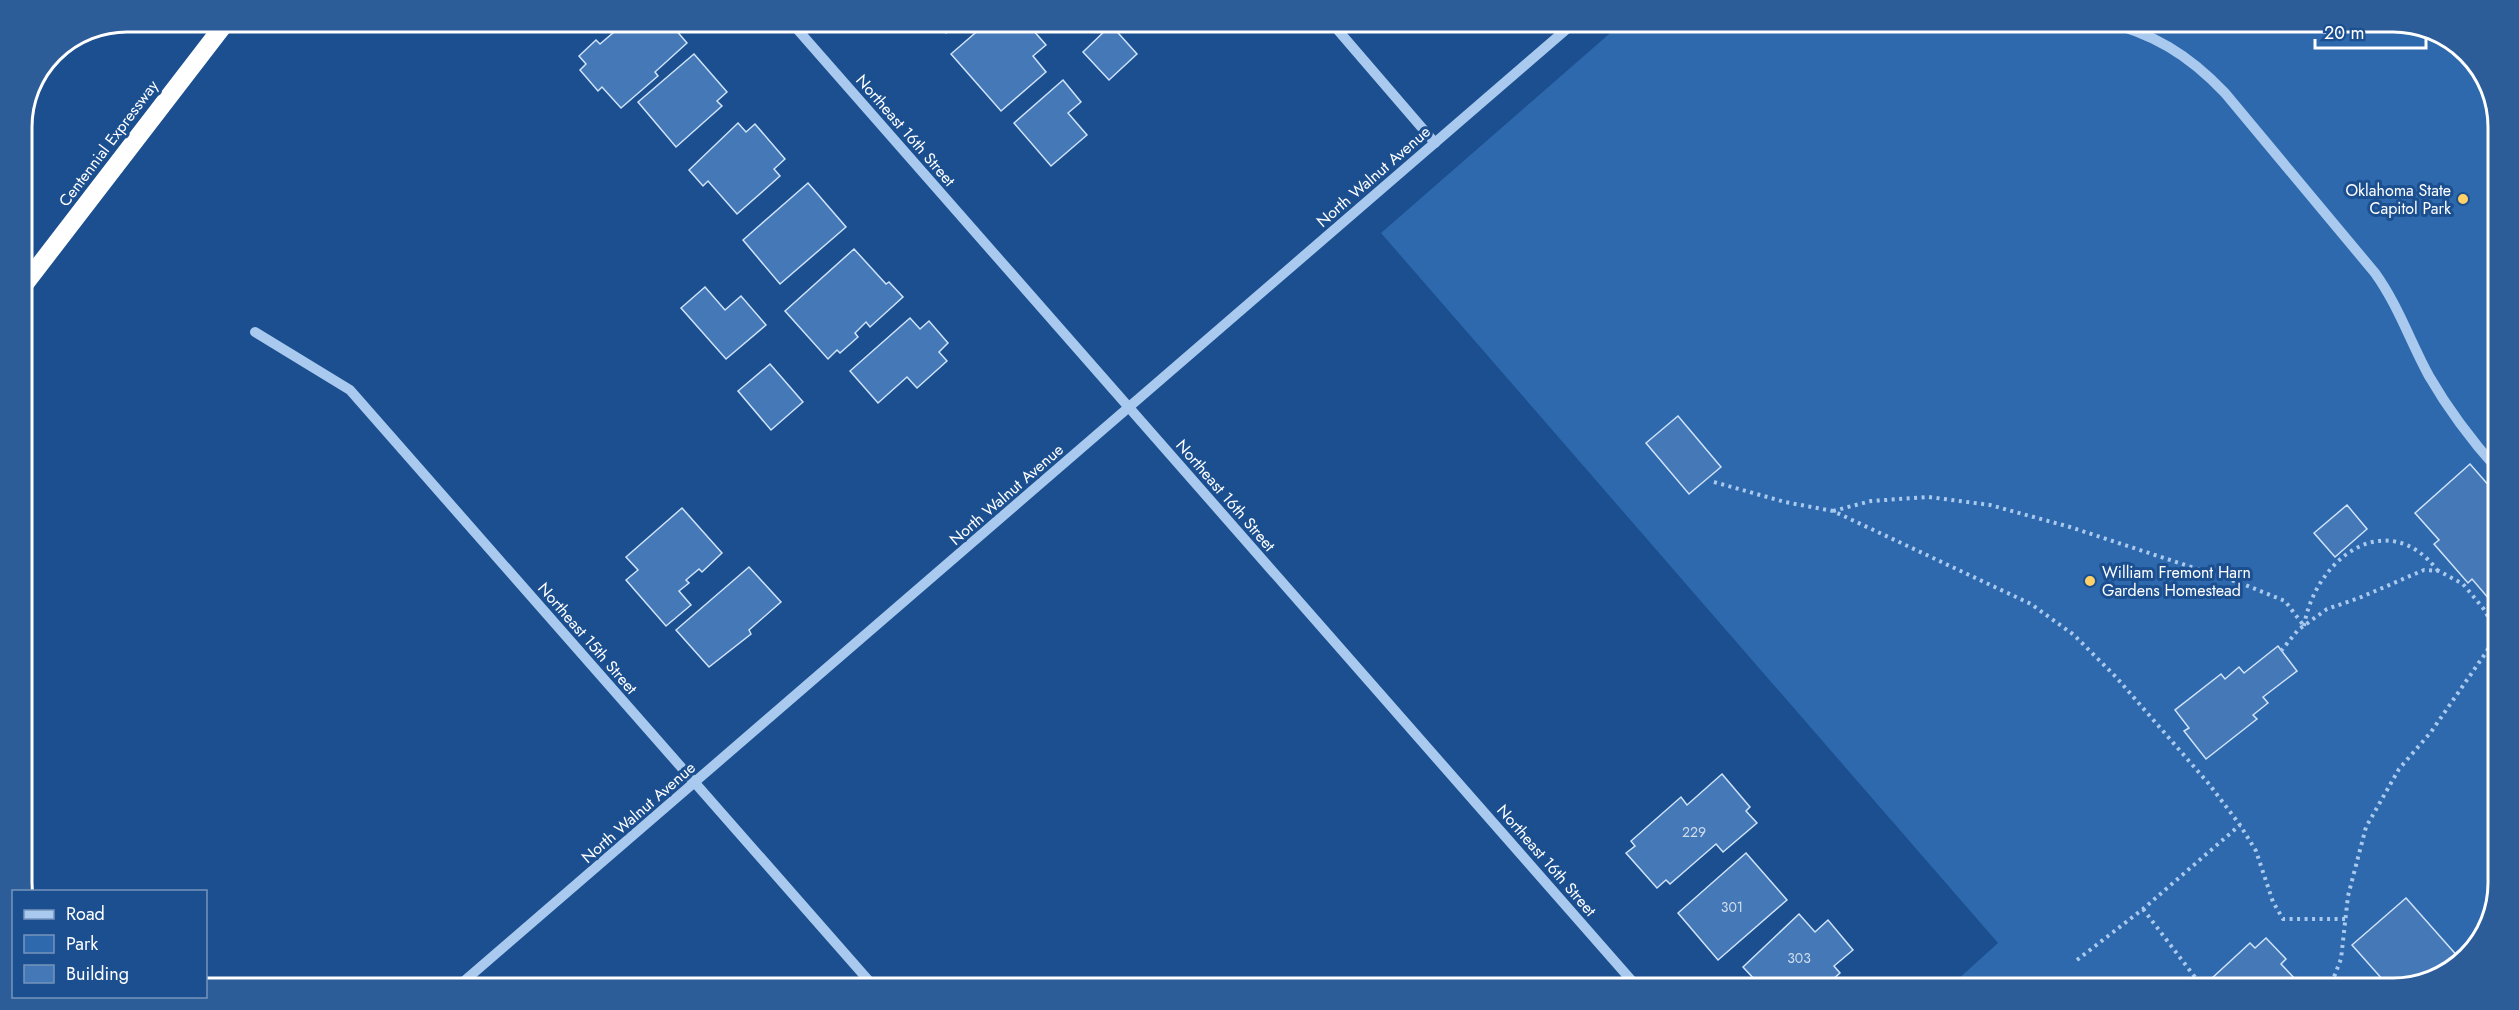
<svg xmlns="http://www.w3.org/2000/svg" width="2519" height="1010" font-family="Jost,sans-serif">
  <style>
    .green { fill: #2e69ad }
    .building { fill: #4478b7; stroke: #cfe3fa; stroke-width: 1.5 }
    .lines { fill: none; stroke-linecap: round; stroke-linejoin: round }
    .path { stroke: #a9c9ee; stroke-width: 4; stroke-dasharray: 3 4.5; stroke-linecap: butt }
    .minor { stroke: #a9c9ee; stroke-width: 10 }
    .highway { stroke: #fff; stroke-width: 18 }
    .poi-dot { fill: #ffd166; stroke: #1b4f8f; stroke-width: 2 }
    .labels { text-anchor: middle; stroke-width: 6; stroke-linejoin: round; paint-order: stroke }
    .number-label { font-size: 14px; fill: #d0dded }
    .street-label { font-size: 16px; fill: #fff; stroke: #1b4f8f }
    .poi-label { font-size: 16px; fill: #fff; stroke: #1b4f8f; text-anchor: end }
    .rim { fill: none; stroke: #fff; stroke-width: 3 }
  </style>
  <rect width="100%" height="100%" fill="#1b4f8f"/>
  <polygon class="green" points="1624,21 2393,21 2433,29 2480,67 2498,120 2498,884 2490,924 2452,971 2393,989 1947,989 1998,943 1381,233"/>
  <g class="building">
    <polygon points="627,21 668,21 687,43 655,72 658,76 621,108 602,87 598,91 580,70 586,64 579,56 596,40 600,44"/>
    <polygon points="936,21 959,21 946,33"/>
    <polygon points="989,21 1025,21 1046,45 1033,56 1046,72 1001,111 951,54"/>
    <polygon points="2330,21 2359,21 2342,35"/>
    <polygon points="1111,25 1137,54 1109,80 1083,52"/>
    <polygon points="694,54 727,92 717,101 722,106 676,147 638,102"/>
    <polygon points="1063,80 1081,102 1068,113 1087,135 1051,166 1014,123"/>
    <polygon points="738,123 746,132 755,124 785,159 774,169 780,176 737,214 708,181 703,186 689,170"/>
    <polygon points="808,183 846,227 780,284 743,240"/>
    <polygon points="854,249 886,284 889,282 903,297 870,327 866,322 855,333 858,337 840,353 837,350 828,359 785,311"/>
    <polygon points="705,287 725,310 741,296 766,325 726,359 681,308"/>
    <polygon points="910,318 920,329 929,321 948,343 939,352 947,361 917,388 907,377 878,403 850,371"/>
    <polygon points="770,364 803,402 771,430 738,391"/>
    <polygon points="1678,416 1721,467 1689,494 1646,443"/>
    <polygon points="2470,464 2498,496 2496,607 2472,579 2468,583 2434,544 2439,540 2415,513"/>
    <polygon points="2347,505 2367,529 2335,557 2314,533"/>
    <polygon points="682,508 722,553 702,572 699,569 686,580 689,583 679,591 691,605 666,626 626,580 638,570 626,557"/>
    <polygon points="749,567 781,602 749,630 751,634 709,667 676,630"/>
    <polygon points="2278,646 2297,671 2263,697 2268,703 2253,715 2257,719 2206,759 2184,731 2189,728 2175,710 2221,674 2225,679 2239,667 2244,673"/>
    <polygon points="1722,774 1750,807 1746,811 1757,823 1723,852 1716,844 1670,884 1666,880 1657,888 1626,853 1635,846 1631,841 1681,797 1687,805"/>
    <polygon points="1746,853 1787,900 1718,960 1678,913"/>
    <polygon points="2406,898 2460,959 2444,974 2391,989 2352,945"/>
    <polygon points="1799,914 1815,932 1828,920 1853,950 1834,966 1840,973 1822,989 1817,982 1809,989 1744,989 1755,980 1743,967"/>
    <polygon points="2266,938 2286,959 2281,964 2296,980 2286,989 2221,989 2211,979 2250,943 2255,948"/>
  </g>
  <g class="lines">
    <g class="path">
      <polyline points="1714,482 1785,502 1833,511 2031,604 2074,635 2116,677 2209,784 2240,825 2256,851 2273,902 2283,919 2346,919"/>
      <polyline points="1833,511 1871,501 1929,497 1990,505 2070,527 2243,584 2285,601 2304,626"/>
      <polyline points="2492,623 2498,620"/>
      <path d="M2304,626c11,-67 83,-122 134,-55"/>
      <polyline points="2281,651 2298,630 2327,609 2359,598 2424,570 2439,571 2463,584 2483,608 2492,623 2493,638 2487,651 2431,732 2399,769 2366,827 2348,896 2341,959 2334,977 2325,989"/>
      <polyline points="2143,909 2204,989"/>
      <polyline points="2077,960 2143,909 2240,825"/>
    </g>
    <g class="minor">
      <polyline points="790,21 1639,989"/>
      <polyline points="1330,21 1435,143"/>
      <path d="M2101,21c51,11 88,34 124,72l150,180c23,32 35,68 54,103 19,33 43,65 69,94"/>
      <polyline points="255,332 350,390 876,989"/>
      <polyline points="455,989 1576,21"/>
    </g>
    <polyline class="highway" points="21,289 227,21"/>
  </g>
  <g class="poi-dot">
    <circle cx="2463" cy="199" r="6"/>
    <circle cx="2090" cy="581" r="6"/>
  </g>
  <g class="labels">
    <g class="number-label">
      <text x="1694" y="837">229</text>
      <text x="1732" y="912">301</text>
      <text x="1799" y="963">303</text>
    </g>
    <g class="street-label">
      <text transform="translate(906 130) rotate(49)" y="6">Northeast 16th Street</text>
      <text transform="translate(108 143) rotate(-53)" y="6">Centennial Expressway</text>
      <text transform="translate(1373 176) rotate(-41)" y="6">North Walnut Avenue</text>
      <text transform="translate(1006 494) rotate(-41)" y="6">North Walnut Avenue</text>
      <text transform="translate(1226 495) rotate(49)" y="6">Northeast 16th Street</text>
      <text transform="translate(588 638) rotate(49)" y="6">Northeast 15th Street</text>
      <text transform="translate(638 812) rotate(-41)" y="6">North Walnut Avenue</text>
      <text transform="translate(1547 860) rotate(49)" y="6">Northeast 16th Street</text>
    </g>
    <g class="poi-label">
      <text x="2451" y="196">Oklahoma State<tspan x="2451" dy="18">Capitol Park</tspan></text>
      <text x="2102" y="578" text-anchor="start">William Fremont Harn<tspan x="2102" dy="18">Gardens Homestead</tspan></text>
    </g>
  </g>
  <path d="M0 0H2519V1010H0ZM127 32H2393A95 95 0 0 1 2488 127V883A95 95 0 0 1 2393 978H127A95 95 0 0 1 32 883V127A95 95 0 0 1 127 32Z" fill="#2d5d98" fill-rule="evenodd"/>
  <path class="rim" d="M127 32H2393A95 95 0 0 1 2488 127V883A95 95 0 0 1 2393 978H127A95 95 0 0 1 32 883V127A95 95 0 0 1 127 32Z"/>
  <rect x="12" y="890" width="195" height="108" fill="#1b4f8f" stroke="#7695bc" stroke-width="1.5"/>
  <rect x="24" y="910" width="30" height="9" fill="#a9c9ee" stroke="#7695bc" stroke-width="1.5"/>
  <text x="66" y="920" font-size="18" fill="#ffffff">Road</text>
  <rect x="24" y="935" width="30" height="18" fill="#2e69ad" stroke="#7695bc" stroke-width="1.5"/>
  <text x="66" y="950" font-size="18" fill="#ffffff">Park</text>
  <rect x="24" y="965" width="30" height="18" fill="#4478b7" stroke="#7695bc" stroke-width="1.5"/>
  <text x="66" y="980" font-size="18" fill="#ffffff">Building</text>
  <path d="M2315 39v9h111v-9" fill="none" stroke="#ffffff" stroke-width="3"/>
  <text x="2324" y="39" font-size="18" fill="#ffffff" stroke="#1b4f8f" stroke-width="4.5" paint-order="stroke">20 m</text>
</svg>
